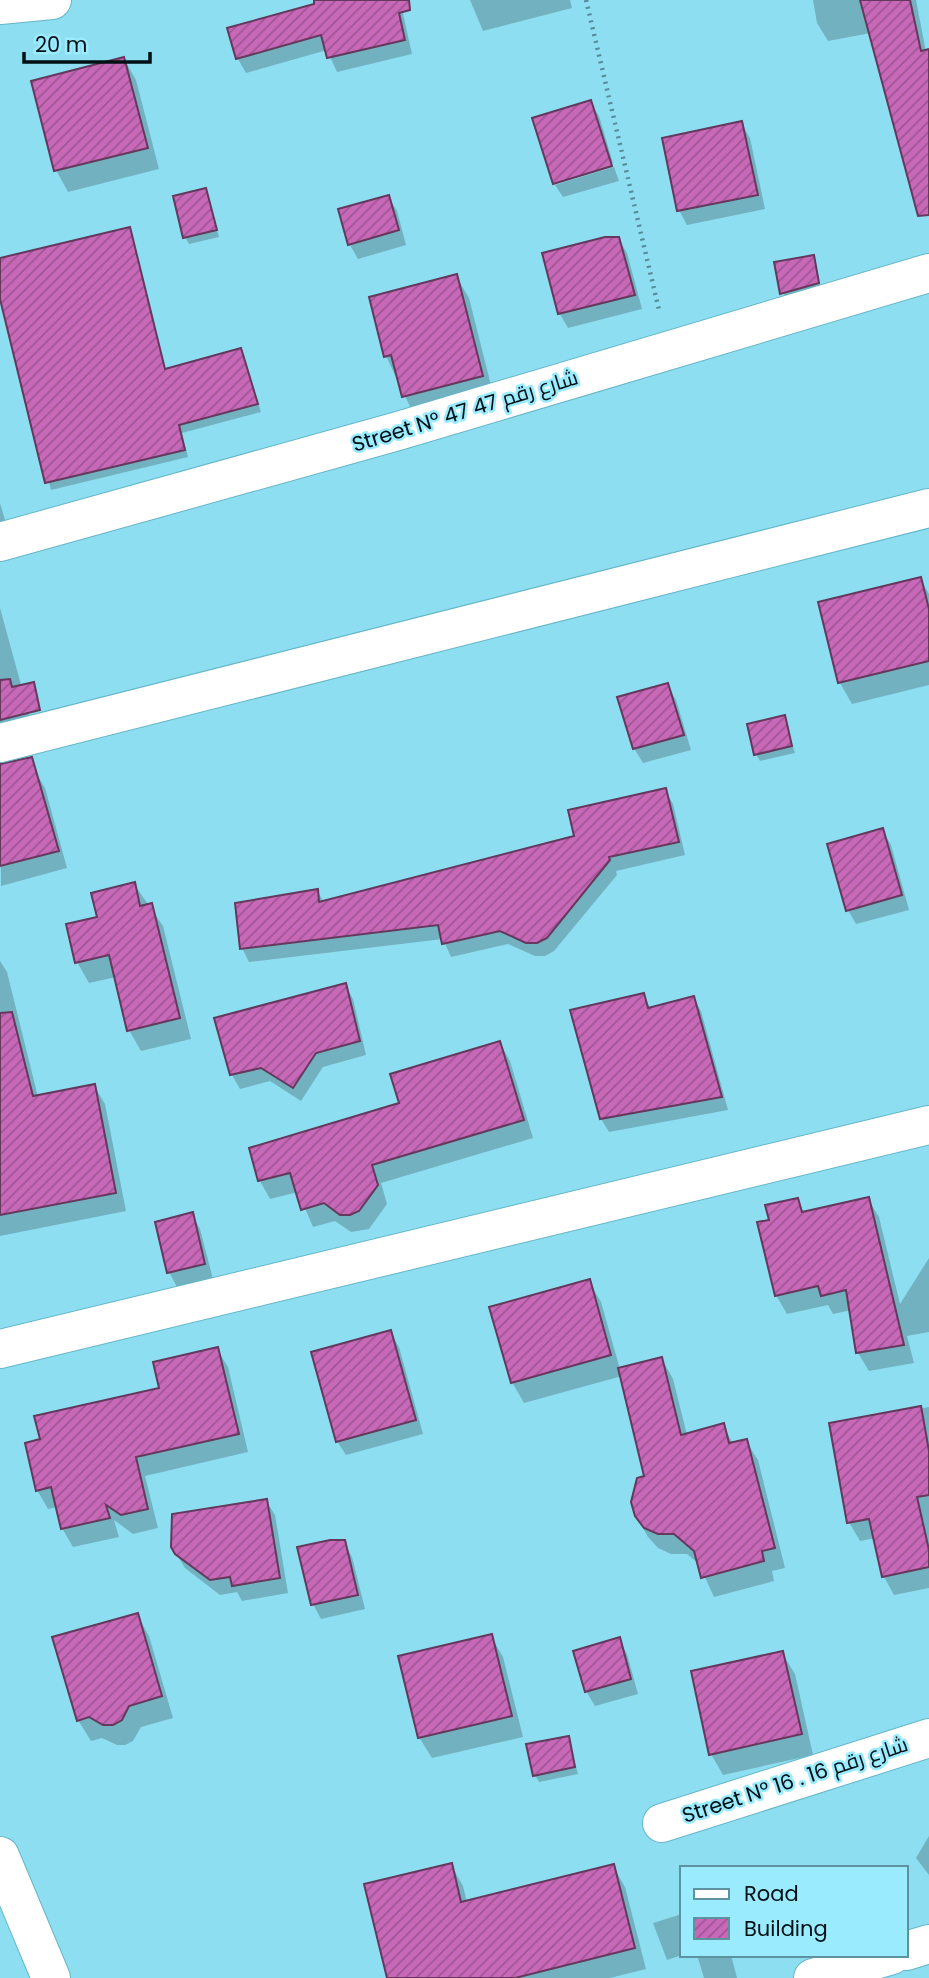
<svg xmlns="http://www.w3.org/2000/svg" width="929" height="1978" font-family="Poppins,Cairo,sans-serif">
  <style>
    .shadow { fill: #0003 }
    .building { fill: url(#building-hatch); stroke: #65385d; stroke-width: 2 }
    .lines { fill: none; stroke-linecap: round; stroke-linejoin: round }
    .minor-casing { stroke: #66b6c8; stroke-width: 40 }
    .path { stroke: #558b98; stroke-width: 4.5; stroke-dasharray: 2 5; stroke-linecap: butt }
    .minor { stroke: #fff; stroke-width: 38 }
    .labels { text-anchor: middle; stroke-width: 5; stroke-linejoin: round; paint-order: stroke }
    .street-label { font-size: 21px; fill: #001015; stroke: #9bebfe }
  </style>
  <defs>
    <pattern id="building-hatch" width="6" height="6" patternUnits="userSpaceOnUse" patternTransform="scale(1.75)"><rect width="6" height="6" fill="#c869b8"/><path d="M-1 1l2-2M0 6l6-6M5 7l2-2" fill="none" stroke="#a05594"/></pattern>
  </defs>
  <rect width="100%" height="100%" fill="#8edef1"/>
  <g class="shadow">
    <polygon points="315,0 400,0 412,54 337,72 327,50 246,73 238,59 316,5"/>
    <polygon points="470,0 570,0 572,8 483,31"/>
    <polygon points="813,0 916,0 926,52 929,51 929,191 871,33 828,41 817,23"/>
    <polygon points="124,59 136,80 159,169 68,192 56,170"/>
    <polygon points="590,102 599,116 613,163 555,181 555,184 534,119"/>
    <polygon points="741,123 750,138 765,209 687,225 679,210"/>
    <polygon points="614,167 619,181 563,197 555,185"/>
    <polygon points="205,190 219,237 189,244 185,237"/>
    <polygon points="388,197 397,211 406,245 358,259 350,245 340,210"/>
    <polygon points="129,229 166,371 241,350 261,412 182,433 188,457 51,490 0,292 0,260"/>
    <polygon points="618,238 627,253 642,309 568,328 560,314"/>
    <polygon points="813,257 821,290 786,301 776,264"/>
    <polygon points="456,276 469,298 494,397 415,417 386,356"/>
    <polygon points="0,503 7,527 0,529"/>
    <polygon points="920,579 929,594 929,685 852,704 840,683 820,603"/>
    <polygon points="0,608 31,721 0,728"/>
    <polygon points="667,685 676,700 691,750 643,763 634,748"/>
    <polygon points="784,717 795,753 760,761 756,754"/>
    <polygon points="35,771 45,788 67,868 1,886 0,780"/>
    <polygon points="665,790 673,804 685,855 616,871 617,875 554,951 545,956 535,956 508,944 451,957 443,939 249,962 242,948 317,891 324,902 576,837"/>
    <polygon points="882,830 891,845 909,910 856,924 848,910"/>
    <polygon points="134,884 163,926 191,1039 141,1051 129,1030 116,977 89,983 77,962"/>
    <polygon points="0,961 7,972 38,1097 94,1086 105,1104 126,1211 0,1236"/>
    <polygon points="345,985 353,999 366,1055 323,1067 301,1101 270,1081 240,1089 232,1075 216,1019"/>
    <polygon points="643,995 651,1009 693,998 701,1011 728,1110 609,1132 601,1119"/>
    <polygon points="500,1043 510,1061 533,1138 381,1183 387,1204 369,1229 351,1232 335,1221 313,1227 298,1192 270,1199 260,1181 251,1149 401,1104"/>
    <polygon points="868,1199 879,1217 900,1304 929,1258 929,1332 907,1336 914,1363 869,1371 858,1353 851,1310 833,1314 828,1305 787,1314 776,1295 771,1222 797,1200 804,1213"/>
    <polygon points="192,1214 200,1229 213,1279 177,1287 169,1272"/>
    <polygon points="589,1281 601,1302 620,1369 662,1359 673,1379 687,1435 723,1425 733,1444 746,1441 758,1460 785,1568 772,1571 774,1581 714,1597 699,1564 687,1554 671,1554 658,1548 648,1537 636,1516 647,1477 622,1376 524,1403 512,1382"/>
    <polygon points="390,1332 399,1347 423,1434 346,1455 337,1441"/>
    <polygon points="217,1349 228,1367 248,1452 145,1476 158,1528 133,1534 114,1520 119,1537 73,1547 62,1528 57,1507 48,1509 37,1490 161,1389"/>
    <polygon points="929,1407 929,1588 894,1595 884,1577 875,1538 860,1541 849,1522 831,1424"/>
    <polygon points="266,1501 275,1515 288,1593 242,1601 237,1592 220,1595 185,1568 176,1553"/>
    <polygon points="344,1542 352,1557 365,1609 321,1619 313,1604"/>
    <polygon points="137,1615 149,1636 173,1718 141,1727 133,1741 125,1745 117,1745 102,1738 91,1741 78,1720"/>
    <polygon points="491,1636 503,1657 523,1737 432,1758 419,1737"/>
    <polygon points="619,1639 627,1654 638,1694 595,1706 586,1691"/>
    <polygon points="782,1653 795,1674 813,1755 723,1775 711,1754"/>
    <polygon points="568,1738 578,1774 539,1782 535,1775"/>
    <polygon points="929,1836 929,1875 916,1858"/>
    <polygon points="451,1865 463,1886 467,1902 613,1866 625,1887 646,1969 610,1978 388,1978"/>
    <polygon points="682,1914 682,1955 667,1960 653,1923"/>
    <polygon points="697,1955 731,1955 737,1978 704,1978"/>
  </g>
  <g class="building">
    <polygon points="314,0 409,0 410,10 399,13 405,40 327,58 321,35 236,59 227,28 314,4"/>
    <polygon points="860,0 910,0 921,51 929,49 929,215 918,216"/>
    <polygon points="124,57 148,148 54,171 31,81"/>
    <polygon points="591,100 612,166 553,184 532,118"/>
    <polygon points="742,121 758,195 677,211 662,138"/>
    <polygon points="206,188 217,230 183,238 173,196"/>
    <polygon points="389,195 399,230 348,245 338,209"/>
    <polygon points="130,227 165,369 241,348 258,404 179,425 185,450 45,483 0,299 0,258"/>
    <polygon points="605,237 619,237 635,295 558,314 542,253"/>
    <polygon points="814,255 819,283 780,294 774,262"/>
    <polygon points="457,274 483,376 402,397 391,355 384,357 369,297"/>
    <polygon points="921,577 929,609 929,661 838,683 818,602"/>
    <polygon points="10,679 12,687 34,682 40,710 0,720 0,680"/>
    <polygon points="668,683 684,735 633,749 617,697"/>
    <polygon points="785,715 792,746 754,755 747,724"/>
    <polygon points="32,757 59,851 0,866 0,764"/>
    <polygon points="666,788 679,842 609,857 610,860 547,938 537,943 526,943 500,931 442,944 438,925 240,949 235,903 318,889 319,902 574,836 568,810"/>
    <polygon points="883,828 902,895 846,911 827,844"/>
    <polygon points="135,882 140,906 152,903 180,1018 127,1031 109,955 75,963 66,924 97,917 91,893"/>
    <polygon points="346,983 360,1041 316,1053 293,1088 261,1068 230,1075 214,1018"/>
    <polygon points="644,993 648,1008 694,996 722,1097 600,1119 570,1010"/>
    <polygon points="12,1012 33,1096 95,1084 116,1193 0,1215 0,1013"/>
    <polygon points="500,1041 524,1120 372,1165 378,1185 359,1211 350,1215 340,1215 324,1203 301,1210 290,1173 258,1181 249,1148 399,1103 390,1074"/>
    <polygon points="869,1197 904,1345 856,1353 846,1290 821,1296 818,1286 775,1296 757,1222 769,1220 765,1205 798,1198 802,1212"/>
    <polygon points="193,1212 205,1264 167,1273 155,1222"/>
    <polygon points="590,1279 611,1355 511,1383 489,1307"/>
    <polygon points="391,1330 416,1420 336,1442 311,1352"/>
    <polygon points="218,1347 239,1434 136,1457 148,1509 121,1515 106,1505 110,1518 61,1529 51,1487 36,1491 25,1443 40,1439 34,1416 159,1388 153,1362"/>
    <polygon points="662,1357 681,1435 724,1423 729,1443 747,1439 775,1548 762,1551 764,1561 701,1578 694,1551 674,1534 658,1534 644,1528 635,1516 631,1502 637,1478 644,1476 618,1368"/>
    <polygon points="921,1406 929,1451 929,1495 917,1497 929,1550 929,1567 882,1577 869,1519 847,1523 829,1423"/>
    <polygon points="267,1499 280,1578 232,1586 230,1577 210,1580 175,1554 171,1547 172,1514"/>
    <polygon points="330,1540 345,1540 358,1595 311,1605 297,1547"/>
    <polygon points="138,1613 162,1696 129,1706 122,1720 113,1725 103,1725 89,1717 77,1721 52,1637"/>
    <polygon points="492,1634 512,1716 418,1738 398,1656"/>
    <polygon points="620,1637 631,1679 585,1692 573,1651"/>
    <polygon points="783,1651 802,1734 709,1755 691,1671"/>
    <polygon points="569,1736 575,1767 533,1776 526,1744"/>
    <polygon points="452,1863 461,1902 614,1864 635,1948 515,1978 387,1978 364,1884"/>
  </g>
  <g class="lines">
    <defs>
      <g id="minor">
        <polyline points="0,5 52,0"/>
        <polyline points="0,542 398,431 929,273"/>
        <polyline points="0,743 929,508"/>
        <polyline points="0,1349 929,1125"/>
        <polyline points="662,1823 929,1738"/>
        <polyline points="0,1856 51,1978"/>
        <polyline points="906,1951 929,1944"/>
        <polyline points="813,1978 892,1955"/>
      </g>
    </defs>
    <use href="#minor" class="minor-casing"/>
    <polyline class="path" points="586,0 659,310"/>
    <use href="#minor" class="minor"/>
  </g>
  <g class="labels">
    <g class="street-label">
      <text transform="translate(465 411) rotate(-17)" y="7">Street N° 47 شارع رقم 47</text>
      <text transform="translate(795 1780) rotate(-18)" y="7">Street N° 16 . شارع رقم 16</text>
    </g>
  </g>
  <rect x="680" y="1866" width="228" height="91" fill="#9bebfe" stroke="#5d93a1" stroke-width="2"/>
  <rect x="694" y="1889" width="35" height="10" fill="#ffffff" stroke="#5d93a1" stroke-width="2"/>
  <text x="744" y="1901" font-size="21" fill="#001015">Road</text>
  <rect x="694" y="1918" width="35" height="21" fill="url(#building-hatch)" stroke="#5d93a1" stroke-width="2"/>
  <text x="744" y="1936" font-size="21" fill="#001015">Building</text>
  <path d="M24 52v10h126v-10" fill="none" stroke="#001015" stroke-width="3.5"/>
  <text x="35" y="52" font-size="21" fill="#001015" stroke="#9bebfe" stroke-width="5" paint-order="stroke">20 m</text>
</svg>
